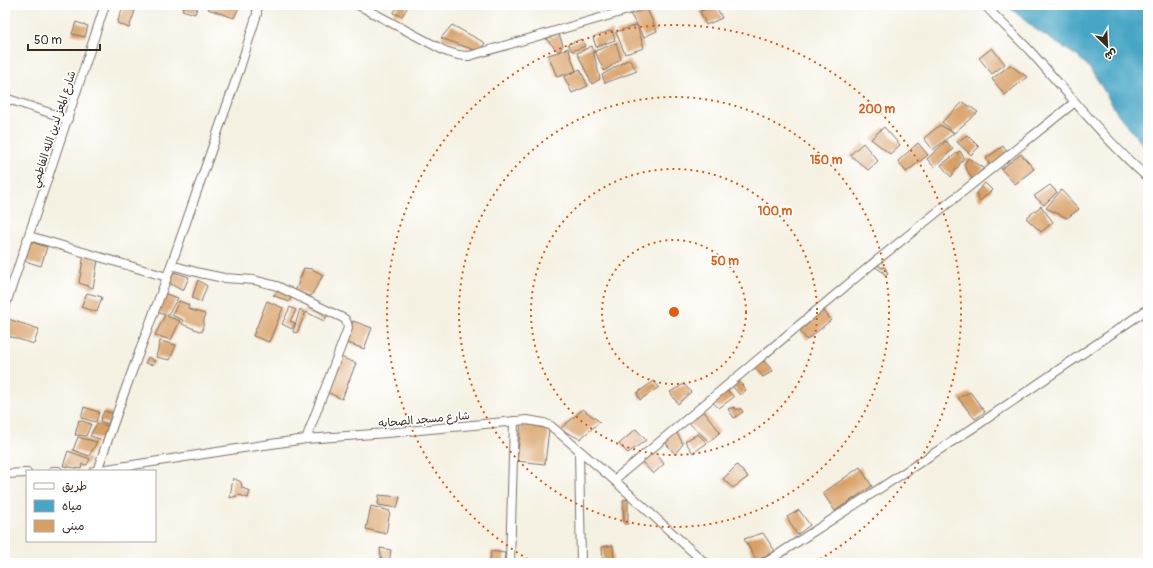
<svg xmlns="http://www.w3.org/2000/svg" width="1153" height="568" font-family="Pangolin,'Playpen Sans Arabic',sans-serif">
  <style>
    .water { fill: #46a6c5; stroke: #406872 }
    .building { fill: #d89f63 }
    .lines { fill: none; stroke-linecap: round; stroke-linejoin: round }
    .minor-casing { stroke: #7c7063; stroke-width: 10 }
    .minor { stroke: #fff; stroke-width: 8 }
    .ring { fill: none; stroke: #e8590c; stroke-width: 2; stroke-dasharray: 2 4 }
    .labels { text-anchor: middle; stroke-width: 3.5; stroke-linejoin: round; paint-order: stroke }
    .street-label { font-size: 11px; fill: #3b2a1e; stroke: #fff }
    .centre { fill: #e8590c; stroke: #fff; stroke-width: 2 }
    .ring-label { font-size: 12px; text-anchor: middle; font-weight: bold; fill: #e8590c; stroke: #fff; stroke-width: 3.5; stroke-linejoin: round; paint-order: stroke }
  </style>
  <rect width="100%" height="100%" fill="#fff"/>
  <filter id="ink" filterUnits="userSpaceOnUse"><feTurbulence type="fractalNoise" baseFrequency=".025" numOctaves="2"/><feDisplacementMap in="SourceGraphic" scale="8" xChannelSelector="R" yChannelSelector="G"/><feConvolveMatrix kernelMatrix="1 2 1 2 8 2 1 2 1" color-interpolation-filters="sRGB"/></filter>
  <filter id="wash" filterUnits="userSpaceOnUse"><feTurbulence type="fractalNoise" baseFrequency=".012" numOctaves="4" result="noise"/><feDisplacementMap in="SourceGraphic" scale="16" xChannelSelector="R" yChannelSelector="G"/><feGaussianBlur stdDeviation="0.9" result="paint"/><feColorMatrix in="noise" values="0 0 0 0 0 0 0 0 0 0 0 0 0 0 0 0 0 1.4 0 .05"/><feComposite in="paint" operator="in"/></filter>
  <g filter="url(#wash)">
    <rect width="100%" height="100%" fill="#f4f1e2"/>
    <polygon class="water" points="1007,5 1148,5 1148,151 1117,113 1097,79 1087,65 1077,56 1035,29"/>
    <g id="blocks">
      <g class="building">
        <polygon points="185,5 198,5 195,14 182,10"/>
        <polygon points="210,5 240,5 234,18 208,9"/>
        <polygon points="399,5 409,5 402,16 393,13"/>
        <polygon points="645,5 657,31 644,37 637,25 644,48 625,54 616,32 637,25 630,14"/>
        <polygon points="716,6 722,18 706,25 700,11"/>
        <polygon points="123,7 135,11 129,28 117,23"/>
        <polygon points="76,22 88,26 85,37 72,34"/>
        <polygon points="452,25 485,43 480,52 441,38"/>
        <polygon points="612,30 615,40 596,47 593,37"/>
        <polygon points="559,34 563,45 559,52 568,48 576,71 557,77 548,55 559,52 546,39"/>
        <polygon points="582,39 585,46 572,51 568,44"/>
        <polygon points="616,43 621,59 604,71 595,51"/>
        <polygon points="592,46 600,79 592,84 577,53"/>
        <polygon points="992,48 1005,64 992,74 979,58"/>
        <polygon points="629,59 637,71 605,83 602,75"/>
        <polygon points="1010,65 1027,77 1005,95 992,79"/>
        <polygon points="580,69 588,86 572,93 564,77"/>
        <polygon points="963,102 978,112 954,133 942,122"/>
        <polygon points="940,125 954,133 933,150 924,138"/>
        <polygon points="884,127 900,145 890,154 871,139"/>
        <polygon points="967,135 979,147 971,155 957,142"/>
        <polygon points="946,141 953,149 934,167 927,159"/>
        <polygon points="863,143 878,161 868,170 850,155"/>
        <polygon points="918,143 928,155 906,172 898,161"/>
        <polygon points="1003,146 1009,155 990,167 986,158"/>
        <polygon points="960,151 964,158 951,177 941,165"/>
        <polygon points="1021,154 1034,169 1015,184 1001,169"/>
        <polygon points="968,158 984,168 972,179 964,165"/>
        <polygon points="985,183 992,190 980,201 976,193"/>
        <polygon points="1050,185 1057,192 1044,205 1034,196"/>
        <polygon points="1061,190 1079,209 1067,218 1046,208"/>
        <polygon points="1041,206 1053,222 1041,232 1026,218"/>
        <polygon points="29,241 47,247 41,266 22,260"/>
        <polygon points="84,254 98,260 93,288 79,283"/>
        <polygon points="878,265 881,268 885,267 888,274 885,276 883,272 875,267"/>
        <polygon points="304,268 312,269 323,275 311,296 295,292"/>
        <polygon points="174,272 189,277 183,291 169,283"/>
        <polygon points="198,280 207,286 201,302 192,298"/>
        <polygon points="281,290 292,295 289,302 273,295"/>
        <polygon points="87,293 102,297 97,312 81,307"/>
        <polygon points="163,293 178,298 167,316 180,321 171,340 155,335 165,315 154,311"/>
        <polygon points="179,301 189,305 188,309 205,314 202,332 182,324 183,320 172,315"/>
        <polygon points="267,301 283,308 269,342 253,336"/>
        <polygon points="310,305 328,314 324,321 306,312"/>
        <polygon points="290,307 296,310 290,321 295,323 292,329 282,324"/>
        <polygon points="822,308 831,320 807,340 798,329"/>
        <polygon points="300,309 305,314 297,333 293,332"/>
        <polygon points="8,319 39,329 34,344 5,335 5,326"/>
        <polygon points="353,321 372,328 364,349 345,342"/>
        <polygon points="160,341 176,345 170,360 156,357"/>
        <polygon points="148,357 155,361 153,365 145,363"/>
        <polygon points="340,357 356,363 342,399 327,392"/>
        <polygon points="764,361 773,371 763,377 754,367"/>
        <polygon points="738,380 746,390 740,395 732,386"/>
        <polygon points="654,381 659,387 640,400 637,393"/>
        <polygon points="684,384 691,392 678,404 670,392"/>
        <polygon points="727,390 734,397 719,408 711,401"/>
        <polygon points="970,392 985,412 975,419 958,398"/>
        <polygon points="84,407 99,412 96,422 81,418"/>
        <polygon points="734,407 735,409 741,409 743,412 734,418 728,409"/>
        <polygon points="583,409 600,422 580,439 560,429"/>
        <polygon points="702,409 720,432 709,442 688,422"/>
        <polygon points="104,411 112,413 108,424 100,421"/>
        <polygon points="79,420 91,424 86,436 75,435"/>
        <polygon points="97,423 108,426 103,440 90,436"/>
        <polygon points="521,423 549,429 545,464 517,461"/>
        <polygon points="636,429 646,440 628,453 619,444"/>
        <polygon points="676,431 683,444 675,454 664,441"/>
        <polygon points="698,434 707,443 693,453 685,441"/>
        <polygon points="78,437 97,442 89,456 73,450"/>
        <polygon points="654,450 664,464 653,474 641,461"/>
        <polygon points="68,451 90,459 87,465 82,464 81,469 63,466"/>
        <polygon points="737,465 748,477 733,488 723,479"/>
        <polygon points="860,467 872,486 835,511 823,493"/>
        <polygon points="233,478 241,482 242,488 250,491 248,498 239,495 230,498"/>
        <polygon points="379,495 400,497 397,508 378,505"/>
        <polygon points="628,499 628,524 624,524 623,500"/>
        <polygon points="371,506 390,511 386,534 366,529"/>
        <polygon points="799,510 810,525 797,535 787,517"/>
        <polygon points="763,533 775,551 757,561 744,539"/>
        <polygon points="613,545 614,563 603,563 602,547"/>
        <polygon points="380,548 391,550 389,563 382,563"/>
        <polygon points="491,551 505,553 504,563 490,563"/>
        <polygon points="727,558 732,563 715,563"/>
      </g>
    </g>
  </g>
  <g filter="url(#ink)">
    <use href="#blocks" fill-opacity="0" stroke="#7c7063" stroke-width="1"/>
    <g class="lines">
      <defs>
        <g id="minor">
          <path d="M358,5l87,46c8,3 14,5 24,5l176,-51"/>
          <path d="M985,5c14,16 30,30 45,46 39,43 75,89 118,127"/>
          <polyline points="5,98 68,119"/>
          <polyline points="29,236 167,277"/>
          <polyline points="171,265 200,273 224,278 254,280 277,286 345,319 347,323 348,328 306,439"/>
          <polyline points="5,307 105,5"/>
          <polyline points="579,451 581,563"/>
          <polyline points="53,471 58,471"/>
          <polyline points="94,471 243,448 306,439 387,433 527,420 544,423 551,426 614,480 705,563"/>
          <polyline points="97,471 123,396 167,277 240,68 257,14 257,5"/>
          <polyline points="5,474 27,473"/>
          <polyline points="614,480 871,265 1075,102"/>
          <polyline points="510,563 514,421"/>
          <polyline points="765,563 979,424 1148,309"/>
        </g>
      </defs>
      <use href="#minor" class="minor-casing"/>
      <use href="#minor" class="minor"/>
    </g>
  </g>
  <g class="ring">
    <circle cx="674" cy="312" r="72"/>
    <circle cx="674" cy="312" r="143"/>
    <circle cx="674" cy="312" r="215"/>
    <path d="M533 562A287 287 0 1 1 815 562"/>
  </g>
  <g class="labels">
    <g class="street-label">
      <text transform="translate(53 129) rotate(-72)" y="4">شارع المعز لدين الله الفاطمي</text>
      <text transform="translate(424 419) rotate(-5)" y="4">شارع مسجد الصحابه</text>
    </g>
  </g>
  <circle cx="674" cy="312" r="6" class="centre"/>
  <g class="ring-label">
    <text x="877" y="113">200 m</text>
    <text x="826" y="164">150 m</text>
    <text x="775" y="215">100 m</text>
    <text x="725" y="265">50 m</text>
  </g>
  <rect width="1153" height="568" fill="none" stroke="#fff" stroke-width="20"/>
  <rect x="26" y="470" width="130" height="72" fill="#ffffff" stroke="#b1aaa5"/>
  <rect x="34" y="483" width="20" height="6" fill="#ffffff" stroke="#b1aaa5"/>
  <text x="62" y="490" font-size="12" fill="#3b2a1e">طريق</text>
  <rect x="34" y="500" width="20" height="12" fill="#46a6c5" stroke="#b1aaa5"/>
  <text x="62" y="510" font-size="12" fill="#3b2a1e">مياه</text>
  <rect x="34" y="520" width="20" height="12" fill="#d89f63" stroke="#b1aaa5"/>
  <text x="62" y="530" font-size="12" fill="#3b2a1e">مبنى</text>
  <g transform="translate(1107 46) rotate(156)" stroke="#ffffff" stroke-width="3" paint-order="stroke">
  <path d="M0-3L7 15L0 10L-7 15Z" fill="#3b2a1e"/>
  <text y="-6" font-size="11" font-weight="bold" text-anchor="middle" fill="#3b2a1e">ش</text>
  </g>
  <path d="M28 44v6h72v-6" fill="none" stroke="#3b2a1e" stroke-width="2"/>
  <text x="34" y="44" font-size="12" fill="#3b2a1e" stroke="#ffffff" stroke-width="3" paint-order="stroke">50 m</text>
</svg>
